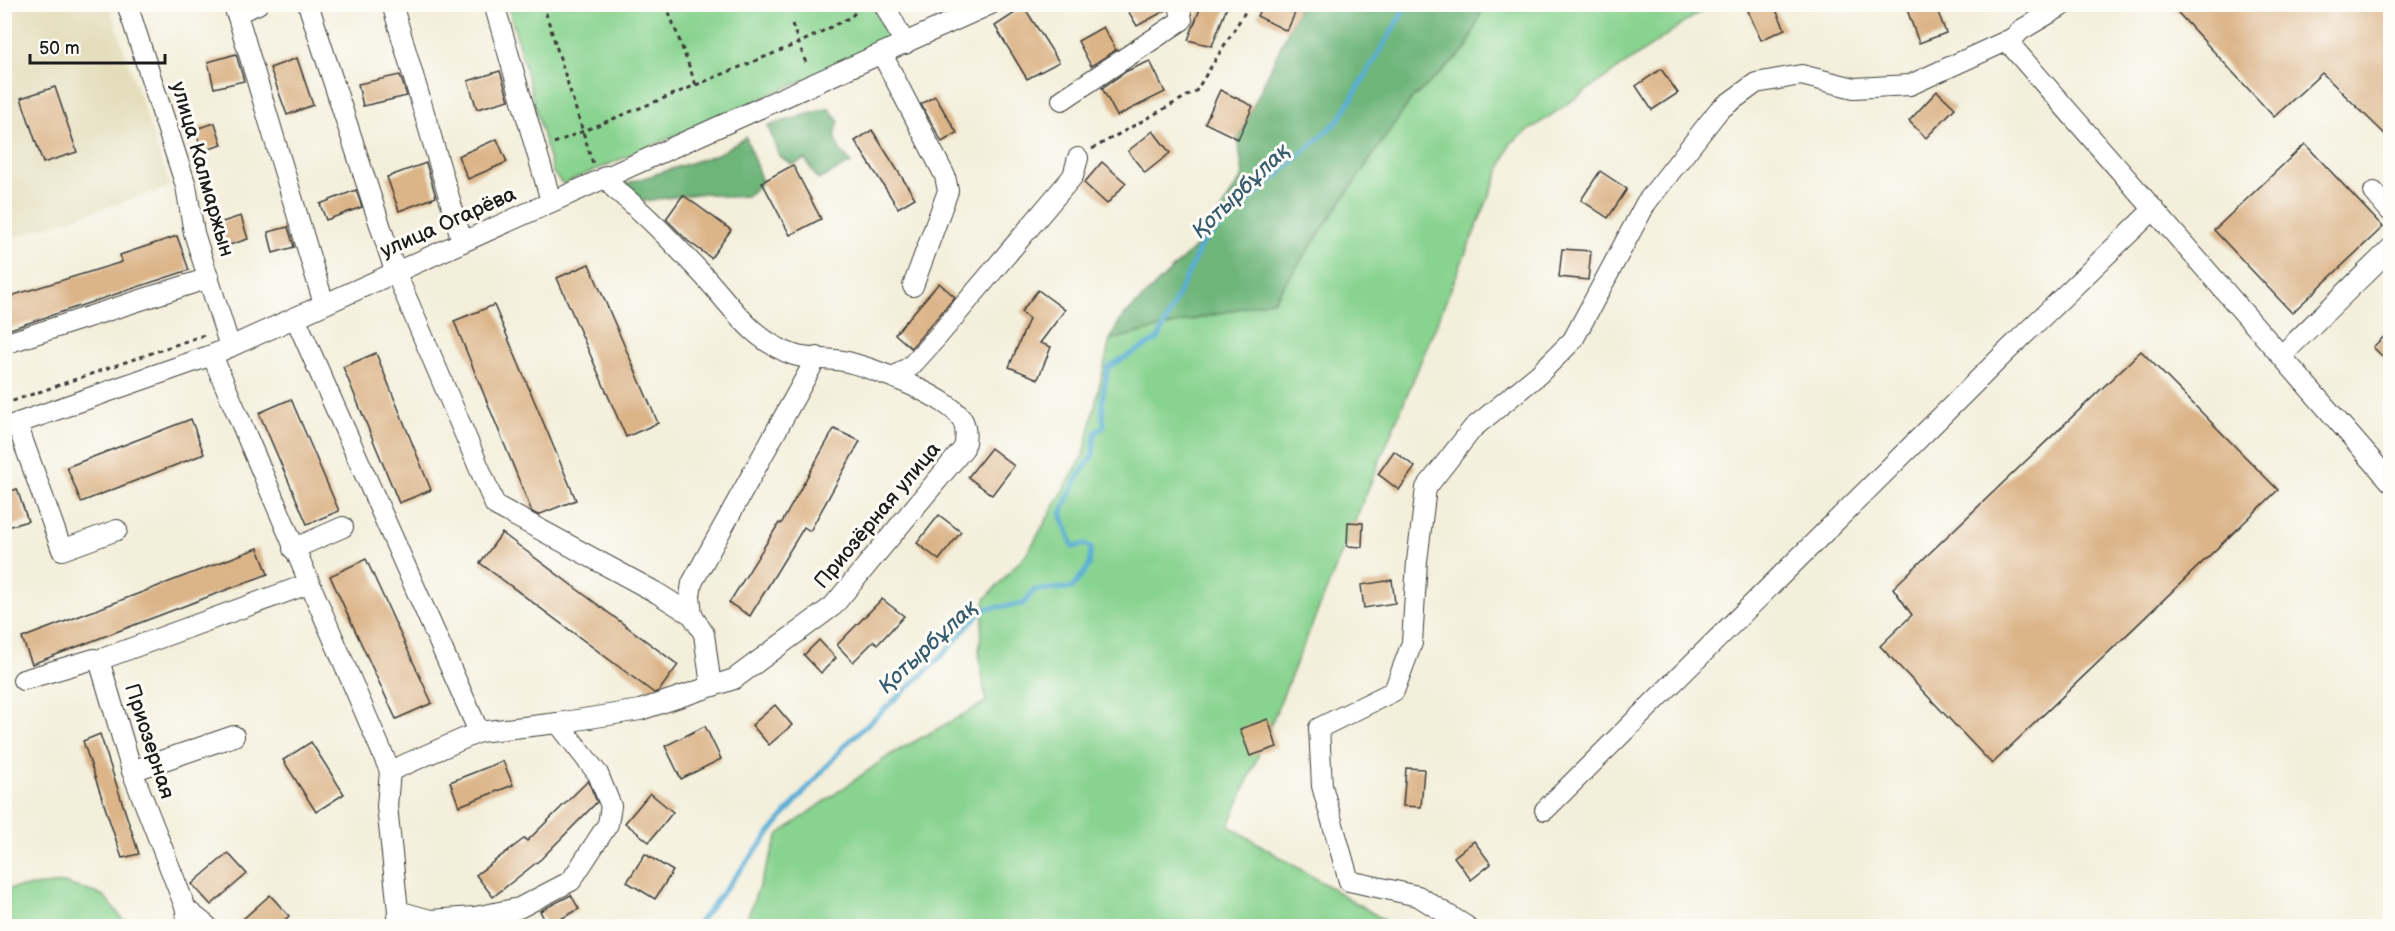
<svg xmlns="http://www.w3.org/2000/svg" width="2395" height="931" font-family="'Balsamiq Sans',sans-serif">
  <style>
    .built { fill: #e3dcba }
    .green { fill: #89d390; stroke: #527856; stroke-width: 1.5 }
    .forest { fill: #6eb57a; stroke: #45684b; stroke-width: 1.5 }
    .lines { fill: none; stroke-linecap: round; stroke-linejoin: round }
    .stream { stroke: #58add4; stroke-width: 5 }
    .building { fill: #dbb488 }
    .minor-casing { stroke: #3c3c39; stroke-width: 22 }
    .path { stroke: #3c3c39; stroke-width: 3; stroke-dasharray: 4.5 4.5; stroke-linecap: butt }
    .minor { stroke: #fff; stroke-width: 20 }
    .labels { text-anchor: middle; stroke-width: 6; stroke-linejoin: round; paint-order: stroke }
    .street-label { font-size: 21px; fill: #1c1c1c; stroke: #fdfcf7 }
    .water-label { font-size: 22px; font-style: italic; fill: #375d6f; stroke: #fdfcf7 }
  </style>
  <rect width="100%" height="100%" fill="#fdfcf7"/>
  <filter id="ink" filterUnits="userSpaceOnUse"><feTurbulence type="fractalNoise" baseFrequency=".0167" numOctaves="2"/><feDisplacementMap in="SourceGraphic" scale="12" xChannelSelector="R" yChannelSelector="G"/><feConvolveMatrix kernelMatrix="1 2 1 2 8 2 1 2 1" color-interpolation-filters="sRGB"/></filter>
  <filter id="wash" filterUnits="userSpaceOnUse"><feTurbulence type="fractalNoise" baseFrequency=".008" numOctaves="4" result="noise"/><feDisplacementMap in="SourceGraphic" scale="24" xChannelSelector="R" yChannelSelector="G"/><feGaussianBlur stdDeviation="1.35" result="paint"/><feColorMatrix in="noise" values="0 0 0 0 0 0 0 0 0 0 0 0 0 0 0 0 0 1.4 0 .05"/><feComposite in="paint" operator="in"/></filter>
  <g filter="url(#wash)">
    <rect width="100%" height="100%" fill="#f3efdb"/>
    <polygon class="built" points="5,5 109,5 170,187 5,240"/>
    <g class="green">
      <polygon points="508,5 873,5 890,43 563,184 553,173"/>
      <polygon points="1484,5 1710,5 1511,143 1229,826 1394,926 744,926 779,834 890,755 986,702 979,652 985,599 1028,552 1084,454 1110,340 1274,300 1410,101 1466,49"/>
      <polygon points="64,883 104,896 128,926 5,926 5,889"/>
    </g>
    <g class="forest">
      <polygon points="1300,5 1484,5 1466,49 1410,101 1274,300 1110,340 1120,320 1202,240 1243,175 1238,139"/>
      <path d="M829,108l10,14c-8,18 -1,27 12,41l-33,17 -13,-21 -12,6 -14,-9 -11,-30z"/>
      <polygon points="746,137 762,182 747,196 728,197 705,193 636,202 625,184 718,154"/>
    </g>
    <g class="lines">
      <polyline class="stream" points="696,926 785,814 844,746 938,660 983,609 1023,604 1034,590 1072,588 1089,566 1091,548 1085,544 1073,547 1061,513 1078,477 1093,455 1095,433 1104,426 1102,401 1108,367 1158,339 1202,243 1339,120 1408,4"/>
    </g>
    <g id="blocks">
      <g class="building">
        <polygon points="1124,4 1167,4 1168,9 1137,26"/>
        <polygon points="1202,4 1227,7 1212,46 1188,40"/>
        <polygon points="1263,4 1299,4 1287,31 1257,16"/>
        <polygon points="1762,4 1773,4 1785,29 1761,40 1748,11"/>
        <polygon points="1905,4 1935,4 1946,33 1919,43"/>
        <polygon points="2170,4 2391,4 2391,140 2322,73 2274,117"/>
        <polygon points="1024,7 1059,62 1027,79 995,26"/>
        <polygon points="1103,27 1116,50 1091,66 1078,41"/>
        <polygon points="236,54 244,81 214,88 208,62"/>
        <polygon points="297,58 313,105 287,115 270,68"/>
        <polygon points="1150,61 1165,92 1117,116 1102,88 1127,71"/>
        <polygon points="1661,69 1678,93 1652,110 1636,86"/>
        <polygon points="500,71 509,100 477,109 468,81"/>
        <polygon points="400,75 407,96 363,106 358,84"/>
        <polygon points="55,87 77,152 43,163 21,98"/>
        <polygon points="1220,90 1253,106 1238,139 1205,123"/>
        <polygon points="1937,91 1955,108 1926,138 1909,121"/>
        <polygon points="935,96 957,133 942,142 921,104"/>
        <polygon points="215,123 222,145 202,151 195,129"/>
        <polygon points="872,130 915,198 898,208 855,141"/>
        <polygon points="1153,131 1170,153 1145,173 1128,151"/>
        <polygon points="497,139 507,162 468,179 458,156"/>
        <polygon points="2305,144 2383,227 2292,313 2214,230"/>
        <polygon points="1102,162 1126,183 1107,204 1084,183"/>
        <polygon points="426,163 436,197 399,211 387,177"/>
        <polygon points="793,165 821,219 790,235 762,182"/>
        <polygon points="1600,171 1627,189 1608,218 1581,200"/>
        <polygon points="356,190 362,207 326,220 320,204"/>
        <polygon points="683,195 731,230 711,258 688,241 666,219"/>
        <polygon points="241,216 248,239 223,247 216,224"/>
        <polygon points="288,227 294,247 273,253 268,232"/>
        <polygon points="177,236 189,270 4,331 4,298 122,262 120,255"/>
        <polygon points="1562,249 1591,251 1588,280 1559,277"/>
        <polygon points="589,264 658,423 626,437 557,278"/>
        <polygon points="939,283 955,297 911,348 895,334"/>
        <polygon points="1038,290 1065,310 1040,343 1051,347 1038,379 1009,367 1029,319 1021,312"/>
        <polygon points="494,305 576,500 538,515 532,512 454,321"/>
        <polygon points="2391,330 2391,365 2373,347"/>
        <polygon points="2141,351 2278,490 1992,764 1880,646 1912,615 1893,588"/>
        <polygon points="376,353 431,490 399,503 343,367"/>
        <polygon points="291,399 339,511 307,524 259,413"/>
        <polygon points="191,419 204,454 81,502 67,467"/>
        <polygon points="834,429 860,441 810,531 804,527 750,616 729,603 779,523 781,524"/>
        <polygon points="991,448 1014,466 992,495 968,477"/>
        <polygon points="1394,451 1415,467 1399,490 1378,474"/>
        <polygon points="17,489 28,521 4,528 4,493"/>
        <polygon points="939,515 961,532 939,560 917,543"/>
        <polygon points="1348,522 1363,523 1362,547 1347,546"/>
        <polygon points="502,533 678,665 659,691 654,693 480,563"/>
        <polygon points="258,548 268,574 32,664 22,638"/>
        <polygon points="366,559 432,703 396,719 330,576"/>
        <polygon points="1392,580 1395,603 1364,608 1361,585"/>
        <polygon points="882,599 904,616 878,644 874,641 853,662 837,645"/>
        <polygon points="819,640 836,658 821,673 804,655"/>
        <polygon points="775,705 792,725 769,745 752,725"/>
        <polygon points="1268,719 1277,747 1250,756 1240,729"/>
        <polygon points="705,726 721,759 681,779 665,746"/>
        <polygon points="100,734 139,854 122,858 83,741"/>
        <polygon points="311,742 344,794 316,812 283,760"/>
        <polygon points="503,761 513,785 459,806 450,782"/>
        <polygon points="1406,768 1424,769 1421,807 1403,806"/>
        <polygon points="588,781 597,802 541,859 493,897 476,875 525,838 527,841"/>
        <polygon points="650,793 673,812 649,842 625,823"/>
        <polygon points="1474,841 1491,864 1471,880 1454,857"/>
        <polygon points="228,853 247,874 211,905 192,884"/>
        <polygon points="645,854 673,871 655,899 627,882"/>
        <polygon points="270,895 289,916 277,927 234,927"/>
        <polygon points="571,895 579,909 548,926 540,911"/>
      </g>
    </g>
  </g>
  <g filter="url(#ink)">
    <use href="#blocks" fill-opacity="0" stroke="#3c3c39" stroke-width="1.5"/>
    <g class="lines">
      <defs>
        <g id="minor">
          <polyline points="127,4 186,186 194,233 230,347"/>
          <polyline points="234,4 324,304"/>
          <polyline points="308,4 395,271 495,505 657,593 692,615 704,634 711,686"/>
          <polyline points="392,4 462,241"/>
          <polyline points="494,4 551,201"/>
          <polyline points="884,4 905,44"/>
          <polyline points="2065,4 2021,30 2013,38 2014,49 2390,481"/>
          <polyline points="236,13 258,4"/>
          <polyline points="882,54 945,176 948,191 913,286"/>
          <polyline points="1062,100 1182,20 1179,4"/>
          <polyline points="2374,192 2390,211"/>
          <polyline points="295,317 479,732"/>
          <polyline points="4,344 209,278"/>
          <polyline points="212,355 390,771"/>
          <polyline points="2282,355 2390,249"/>
          <polyline points="894,377 911,366 938,336 1073,176 1078,158"/>
          <polyline points="17,424 62,550 117,530"/>
          <polyline points="4,428 212,355 991,4"/>
          <polyline points="293,549 343,527"/>
          <polyline points="692,615 690,596 692,583 817,357"/>
          <polyline points="99,660 308,584"/>
          <polyline points="23,680 94,659 99,660 132,771 186,909 187,926"/>
          <path d="M558,723l82,-13 94,-31 99,-73 131,-158c2,-9 3,-18 -1,-27 -10,-23 -94,-55 -120,-60 -16,-3 -34,-1 -49,-6 -42,-14 -63,-50 -91,-80 -27,-29 -57,-61 -88,-86l-9,-13"/>
          <polyline points="132,771 234,736"/>
          <polyline points="1545,810 2003,355 2154,209"/>
          <polyline points="186,909 207,926"/>
          <polyline points="396,926 398,911 387,806 390,771 479,732 558,723 598,774 611,806 608,824 571,881 519,908 475,917 430,920 398,911"/>
          <polyline points="1466,926 1418,896 1349,881 1322,786 1319,728 1394,691 1412,643 1417,561 1426,488 1473,428 1539,374 1573,340 1646,203 1719,110 1756,83 1801,75 1854,88 1910,85 2013,38"/>
        </g>
      </defs>
      <use href="#minor" class="minor-casing"/>
      <g class="path">
        <polyline points="543,4 593,164"/>
        <polyline points="666,4 696,85"/>
        <polyline points="792,24 807,66"/>
        <polyline points="554,143 799,43 851,17 863,4"/>
        <polyline points="1092,149 1196,91 1250,4"/>
        <polyline points="4,404 207,334"/>
      </g>
      <use href="#minor" class="minor"/>
    </g>
  </g>
  <g class="labels">
    <g class="street-label">
      <text transform="translate(203 169) rotate(74)" y="7">улица Калмаржын</text>
      <text transform="translate(448 222) rotate(-24)" y="7">улица Огарёва</text>
      <text transform="translate(877 515) rotate(-50)" y="7">Приозёрная улица</text>
      <text transform="translate(150 741) rotate(72)" y="7">Приозерная</text>
    </g>
    <g class="water-label">
      <text transform="translate(1240 190) rotate(-44)" y="8">Қотырбұлақ</text>
      <text transform="translate(927 646) rotate(-43)" y="8">Қотырбұлақ</text>
    </g>
  </g>
  <rect width="2395" height="931" fill="none" stroke="#fdfcf7" stroke-width="24"/>
  <path d="M30 54v9h135v-9" fill="none" stroke="#1c1c1c" stroke-width="3"/>
  <text x="39" y="54" font-size="18" fill="#1c1c1c" stroke="#fdfcf7" stroke-width="4.5" paint-order="stroke">50 m</text>
</svg>
